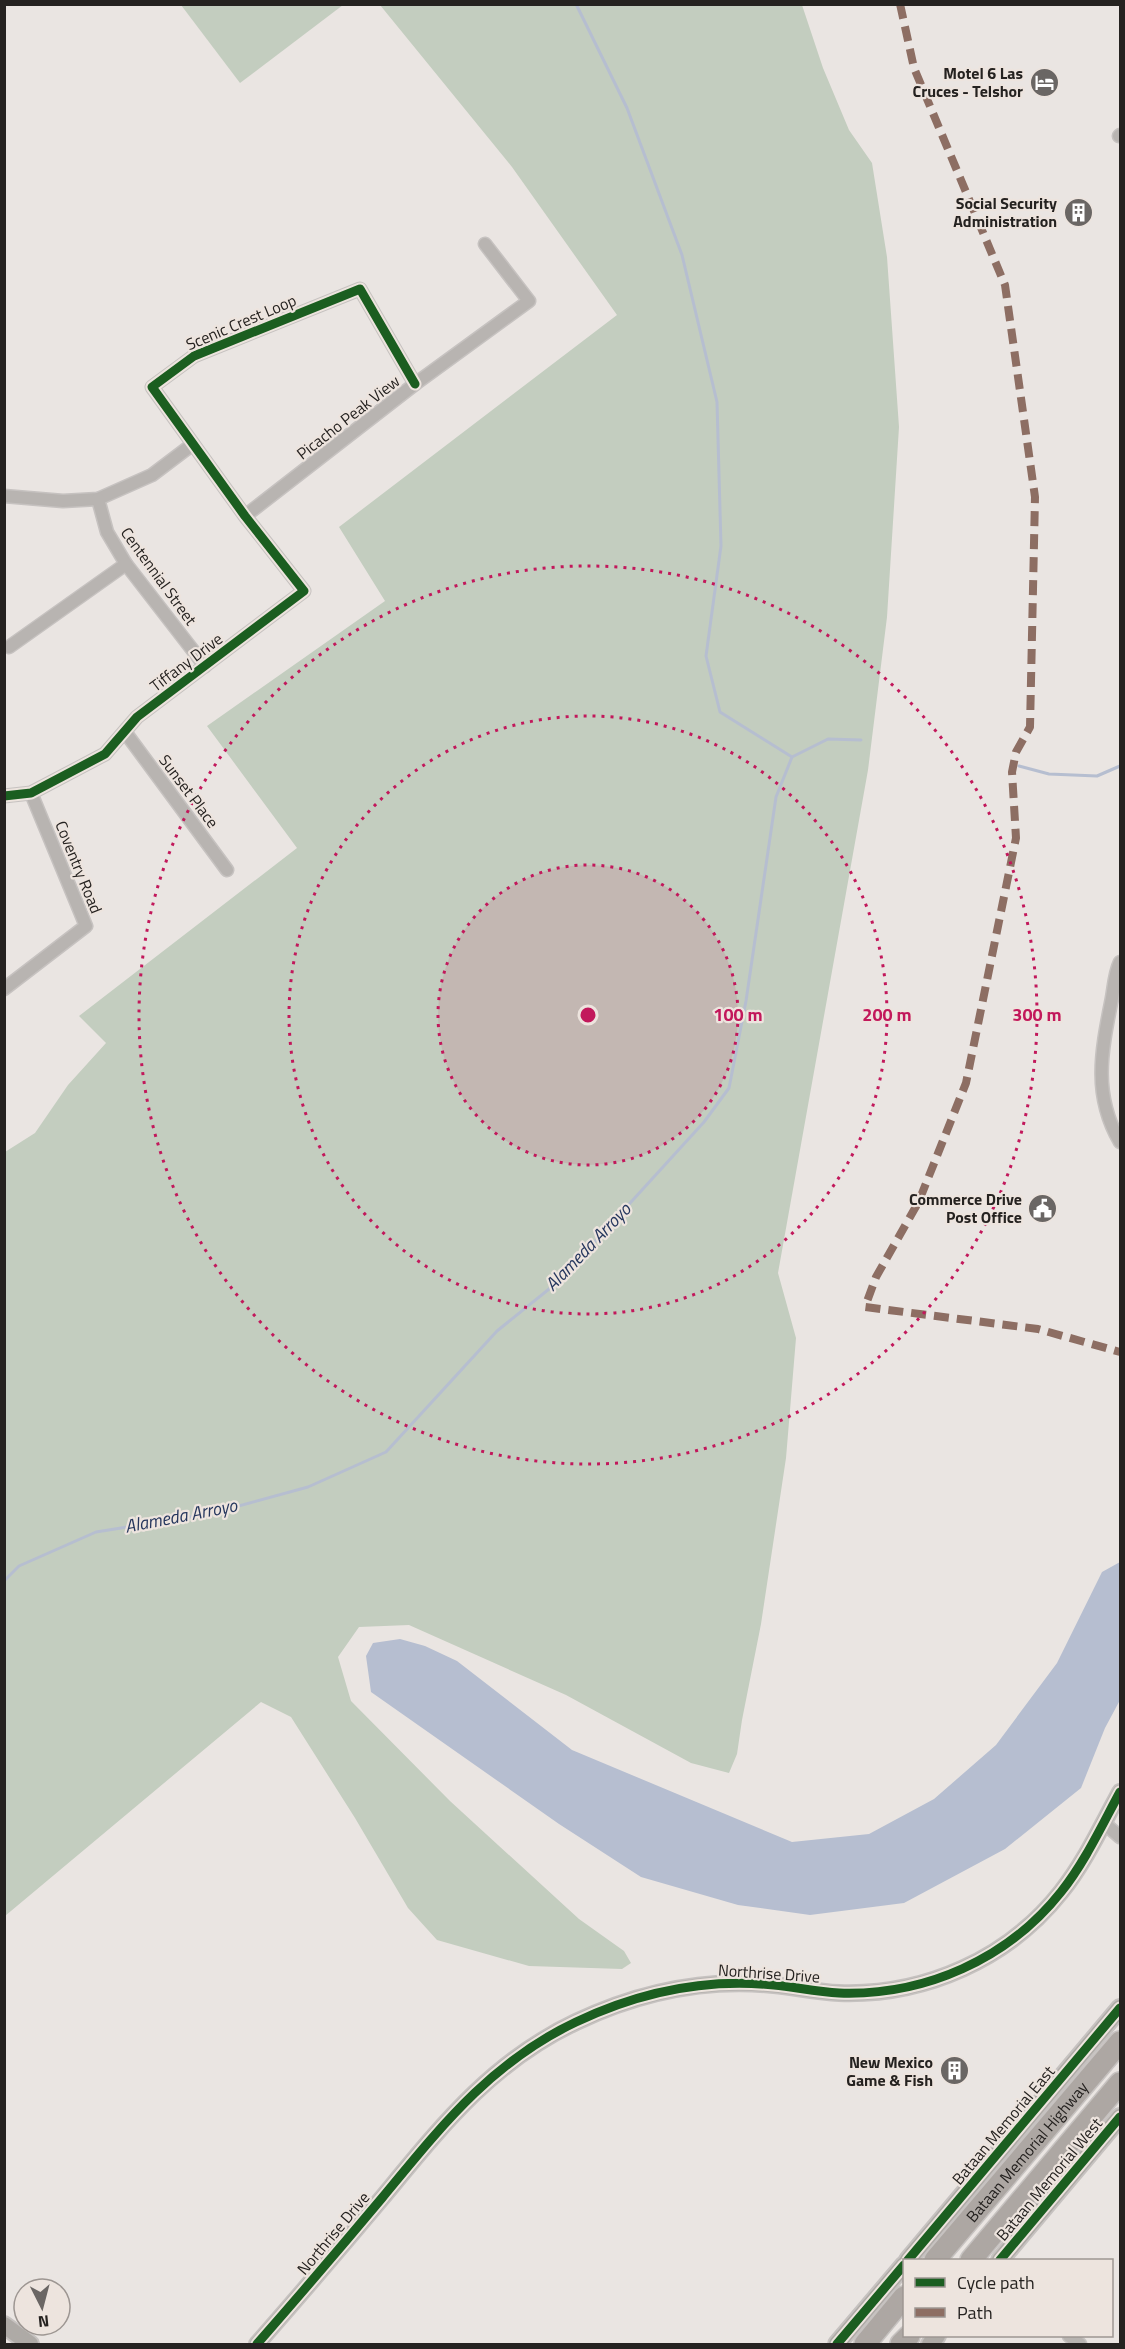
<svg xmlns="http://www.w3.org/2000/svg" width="1125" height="2349" font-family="'Titillium Web',sans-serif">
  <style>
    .green { fill: #c3cdbf }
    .water { fill: #b6bed0 }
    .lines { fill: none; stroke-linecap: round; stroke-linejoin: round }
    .stream { stroke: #b6bed0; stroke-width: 3 }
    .minor-casing { stroke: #c6c2c0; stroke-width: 15 }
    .tertiary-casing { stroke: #c6c2c0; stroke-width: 18 }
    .secondary-casing { stroke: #c6c2c0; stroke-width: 20 }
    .motorway-casing { stroke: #c6c2c0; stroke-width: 24 }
    .minor { stroke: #b8b4b1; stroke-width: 12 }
    .tertiary { stroke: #b8b4b1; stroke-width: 15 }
    .secondary { stroke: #aeaaa6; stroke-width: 16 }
    .motorway { stroke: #ada7a3; stroke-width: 21 }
    .quiet { stroke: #8d6e63; stroke-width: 8; stroke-dasharray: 15 8; stroke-linecap: butt }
    .cycleway-casing { stroke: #ede4de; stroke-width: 13 }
    .cycleway { stroke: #1b5e20; stroke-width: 9 }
    .ring { fill: none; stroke: #c2185b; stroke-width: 3; stroke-dasharray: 3 6 }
    .labels { text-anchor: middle; stroke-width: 4.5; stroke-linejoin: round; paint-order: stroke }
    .poi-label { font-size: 16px; font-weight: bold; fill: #252220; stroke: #ede4de; text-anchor: end }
    .street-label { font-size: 16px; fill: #252220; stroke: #ede4de }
    .water-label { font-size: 18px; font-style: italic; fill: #25365d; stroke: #ede4de }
    .centre { fill: #c2185b; stroke: #ede4de; stroke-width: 3 }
    .ring-label { font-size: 18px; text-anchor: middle; font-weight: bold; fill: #c2185b; stroke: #ede4de; stroke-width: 4.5; stroke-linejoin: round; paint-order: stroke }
  </style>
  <rect width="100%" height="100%" fill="#eae5e2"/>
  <g class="green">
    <polygon points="181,5 343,5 240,83"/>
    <polygon points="380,5 802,5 823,68 849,130 872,163 887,257 899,427 887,617 868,770 778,1273 796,1338 786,1458 761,1624 742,1720 737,1754 729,1773 691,1763 566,1695 409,1625 359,1627 338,1657 351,1701 450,1801 579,1919 624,1951 631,1963 622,1969 529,1966 437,1940 408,1908 355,1818 291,1717 261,1702 5,1916 5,1152 35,1133 68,1085 106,1043 79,1016 297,848 207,726 385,601 339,527 617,315 512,167"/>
  </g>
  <polygon class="water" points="1120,1562 1120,1700 1105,1728 1081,1788 1005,1849 904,1903 810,1915 738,1905 641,1877 559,1824 371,1692 366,1656 373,1643 400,1639 425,1646 457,1661 572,1750 792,1842 869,1834 934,1799 996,1745 1057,1663 1102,1572"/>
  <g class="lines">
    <g class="stream">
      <polyline points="576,4 627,108 682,255 717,402 721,546 706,656 720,712 792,757"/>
      <polyline points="1019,766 1049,774 1097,776 1120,766"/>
      <polyline points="4,1581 19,1566 96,1532 209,1514 308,1487 386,1452 497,1331 559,1281 704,1122 729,1088 746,1001 776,797 792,757 828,739 861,740"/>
    </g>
    <defs>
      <g id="minor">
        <polyline points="1119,136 1120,135"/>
        <polyline points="4,496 63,501 98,499 152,475 193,444"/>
        <polyline points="98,499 107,532 126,564 205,666"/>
        <polyline points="245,516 415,384 529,301 485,244"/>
        <polyline points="9,647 126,564"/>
        <polyline points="125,732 227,870"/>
        <polyline points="4,796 31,793 105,754 137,717 304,591 245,516 152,387 194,356 360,289 415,384"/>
        <path d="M1120,962c-6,12 -6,28 -9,41 -10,50 -18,93 9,139"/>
        <polyline points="4,989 86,926 31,793"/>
        <polyline points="1104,1823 1120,1837"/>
        <polyline points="1069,2336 1080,2344"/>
      </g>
      <path id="tertiary" d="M257,2344c42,-48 84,-97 125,-146 58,-70 109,-136 194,-176 61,-29 129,-44 198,-37 21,2 43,7 65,8 86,3 169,-34 222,-101 24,-30 41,-67 59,-100"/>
      <g id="secondary">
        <polyline points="908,2260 1120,2008"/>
        <polyline points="1000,2260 1120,2117"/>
        <polyline points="4,2325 30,2344"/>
        <polyline points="837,2344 904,2265"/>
        <polyline points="930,2344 937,2336"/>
      </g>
      <g id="motorway">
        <path id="s1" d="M935,2260l185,-218"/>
        <polyline points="971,2260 1120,2083"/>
        <polyline points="865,2344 904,2297"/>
        <polyline points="901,2344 909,2336"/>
      </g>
    </defs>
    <use href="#minor" class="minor-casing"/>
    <use href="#tertiary" class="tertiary-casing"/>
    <use href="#secondary" class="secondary-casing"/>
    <use href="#motorway" class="motorway-casing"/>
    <use href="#minor" class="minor"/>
    <use href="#tertiary" class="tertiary"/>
    <use href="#secondary" class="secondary"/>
    <use href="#motorway" class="motorway"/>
    <polyline class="quiet" points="900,4 914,68 1005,285 1035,497 1030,727 1016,752 1012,772 1016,838 966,1083 919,1201 876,1277 865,1307 1038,1329 1120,1352"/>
    <defs>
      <g id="cycleway">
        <polyline points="4,796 31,793 105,754 137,717 304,591 245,516 152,387 194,356 360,289 415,384"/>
        <polyline points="908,2260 1120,2008"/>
        <polyline points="1000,2260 1120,2117"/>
        <path d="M257,2344c42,-48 84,-97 125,-146 58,-70 109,-136 194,-176 61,-29 129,-44 198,-37 21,2 43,7 65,8 86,3 169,-34 222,-101 24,-30 41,-67 59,-100"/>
        <polyline points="837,2344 904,2265"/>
      </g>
    </defs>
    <use href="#cycleway" class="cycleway-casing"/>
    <use href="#cycleway" class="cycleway"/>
  </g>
  <circle cx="588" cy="1015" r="150" fill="#c2185b" fill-opacity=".12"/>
  <g class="ring">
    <circle cx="588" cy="1015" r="150"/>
    <circle cx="588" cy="1015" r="299"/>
    <circle cx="588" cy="1015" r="449"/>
  </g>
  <defs>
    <symbol id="hotel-disc" viewBox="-11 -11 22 22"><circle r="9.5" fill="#6a6664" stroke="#ede4de"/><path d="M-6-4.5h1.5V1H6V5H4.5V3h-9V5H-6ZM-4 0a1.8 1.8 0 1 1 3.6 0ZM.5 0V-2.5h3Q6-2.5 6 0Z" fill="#fff"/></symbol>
    <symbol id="building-disc" viewBox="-11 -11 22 22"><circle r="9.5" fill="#6a6664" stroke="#ede4de"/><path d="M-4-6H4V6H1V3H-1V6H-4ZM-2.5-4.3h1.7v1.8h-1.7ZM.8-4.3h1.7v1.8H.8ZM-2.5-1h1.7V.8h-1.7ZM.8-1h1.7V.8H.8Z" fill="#fff"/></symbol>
    <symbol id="civic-disc" viewBox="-11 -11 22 22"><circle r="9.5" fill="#6a6664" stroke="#ede4de"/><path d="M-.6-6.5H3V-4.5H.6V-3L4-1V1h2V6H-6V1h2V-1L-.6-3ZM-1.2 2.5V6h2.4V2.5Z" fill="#fff"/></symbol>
  </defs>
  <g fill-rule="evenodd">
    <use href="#hotel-disc" x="1028" y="66" width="33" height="33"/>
    <use href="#building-disc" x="1062" y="196" width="33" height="33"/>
    <use href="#civic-disc" x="1026" y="1192" width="33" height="33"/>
    <use href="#building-disc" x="938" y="2054" width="33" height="33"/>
  </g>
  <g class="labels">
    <g class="poi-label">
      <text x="1023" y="79">Motel 6 Las<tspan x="1023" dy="18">Cruces - Telshor</tspan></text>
      <text x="1057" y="209">Social Security<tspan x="1057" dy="18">Administration</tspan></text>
      <text x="1022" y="1205">Commerce Drive<tspan x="1022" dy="18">Post Office</tspan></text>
      <text x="933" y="2068">New Mexico<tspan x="933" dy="18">Game &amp; Fish</tspan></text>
    </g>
    <g class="street-label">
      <text transform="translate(241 322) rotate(-23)" y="6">Scenic Crest Loop</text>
      <text transform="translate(348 417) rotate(-38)" y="6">Picacho Peak View</text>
      <text transform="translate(159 576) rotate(54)" y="6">Centennial Street</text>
      <text transform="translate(186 662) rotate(-37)" y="6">Tiffany Drive</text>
      <text transform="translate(189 791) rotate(53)" y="6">Sunset Place</text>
      <text transform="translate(79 867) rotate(68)" y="6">Coventry Road</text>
      <text transform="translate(769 1973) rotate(4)" y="6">Northrise Drive</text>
      <text transform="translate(1003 2125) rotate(-50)" y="6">Bataan Memorial East</text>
      <text dy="6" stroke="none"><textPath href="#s1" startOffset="142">Bataan Memorial Highway</textPath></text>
      <text transform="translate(1049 2179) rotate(-50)" y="6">Bataan Memorial West</text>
      <text transform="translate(333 2233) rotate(-50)" y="6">Northrise Drive</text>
    </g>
    <g class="water-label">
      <text transform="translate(588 1247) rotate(-46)" y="6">Alameda Arroyo</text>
      <text transform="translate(181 1516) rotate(-11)" y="6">Alameda Arroyo</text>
    </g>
  </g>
  <circle cx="588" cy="1015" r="9" class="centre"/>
  <g class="ring-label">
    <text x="738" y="1021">100 m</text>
    <text x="887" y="1021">200 m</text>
    <text x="1037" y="1021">300 m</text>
  </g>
  <rect width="1125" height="2349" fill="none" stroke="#252220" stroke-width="12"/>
  <rect x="903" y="2259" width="210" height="78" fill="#ede4de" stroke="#9d9692" stroke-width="1.5"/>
  <rect x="915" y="2278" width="30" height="9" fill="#1b5e20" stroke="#9d9692" stroke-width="1.5"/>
  <text x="957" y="2289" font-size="18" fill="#252220">Cycle path</text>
  <rect x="915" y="2308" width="30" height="9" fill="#8d6e63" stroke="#9d9692" stroke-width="1.5"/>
  <text x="957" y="2319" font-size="18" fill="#252220">Path</text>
  <g transform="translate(42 2307) rotate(174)"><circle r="28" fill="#ede4de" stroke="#9d9692" stroke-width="1.5"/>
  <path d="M0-4.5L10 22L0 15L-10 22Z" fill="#6a6664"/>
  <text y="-9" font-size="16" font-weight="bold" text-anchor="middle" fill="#252220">N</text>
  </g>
</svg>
